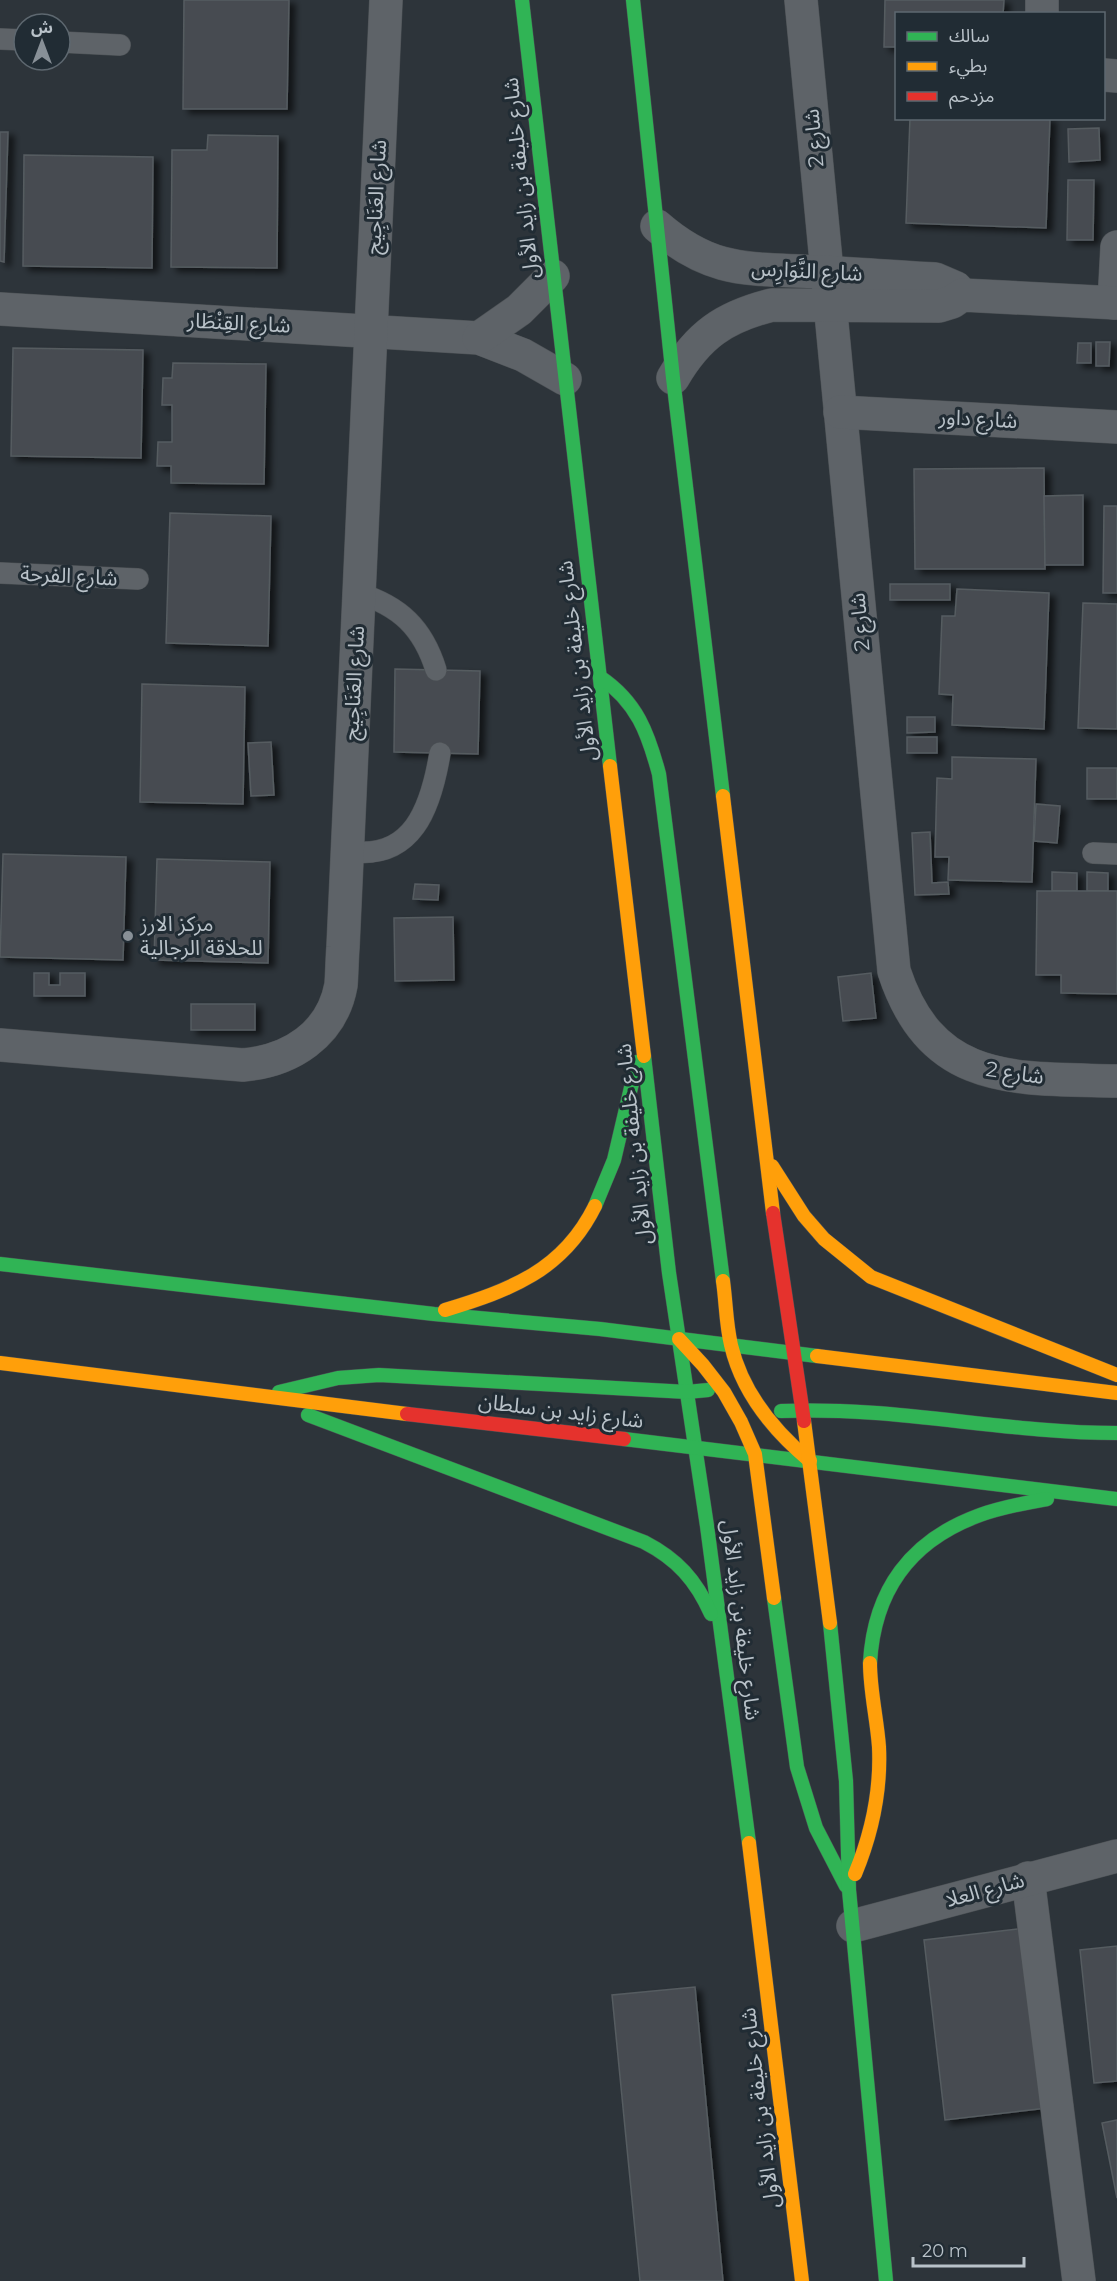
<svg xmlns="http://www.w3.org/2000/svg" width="1117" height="2281" font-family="Montserrat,'Noto Sans Arabic',sans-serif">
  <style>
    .building { fill: #464c51; stroke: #565c61; stroke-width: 1.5; filter: url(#shadow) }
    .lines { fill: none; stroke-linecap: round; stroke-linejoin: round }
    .lane-casing { stroke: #4b5054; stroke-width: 22 }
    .street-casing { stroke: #4b5054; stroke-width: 34 }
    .fast-casing { stroke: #4b5054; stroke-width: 15 }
    .slow-casing { stroke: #4b5054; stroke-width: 15 }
    .jam-casing { stroke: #4b5054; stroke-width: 15 }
    .lane { stroke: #5e6368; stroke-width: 21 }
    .street { stroke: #5e6368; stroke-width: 33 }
    .fast { stroke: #30b455; stroke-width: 14 }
    .slow { stroke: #ff9f0a; stroke-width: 14 }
    .jam { stroke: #e5322d; stroke-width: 14 }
    .poi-dot { fill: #889097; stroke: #212c34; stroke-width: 2 }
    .labels { text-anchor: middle; stroke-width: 6; stroke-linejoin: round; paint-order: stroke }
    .street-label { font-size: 21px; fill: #b9c2c9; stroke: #212c34 }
    .poi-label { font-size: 21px; fill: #b9c2c9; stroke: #212c34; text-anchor: start }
  </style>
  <defs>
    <filter id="shadow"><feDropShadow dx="6" dy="4" stdDeviation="3" flood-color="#0009"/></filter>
  </defs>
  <rect width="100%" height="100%" fill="#2d343a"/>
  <g class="building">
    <polygon points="184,0 289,0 287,109 183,109"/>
    <polygon points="885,0 1004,0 1003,14 896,14 896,47 884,47"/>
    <polygon points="910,118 1050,118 1046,228 906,223"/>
    <polygon points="1099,128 1100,160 1069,162 1068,129"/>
    <polygon points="0,132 8,132 4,262 0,261"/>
    <polygon points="208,135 278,136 277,268 171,267 172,150 207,150"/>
    <polygon points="24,155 153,157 152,268 23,266"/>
    <polygon points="1068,180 1094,180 1093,240 1067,240"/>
    <polygon points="1096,342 1110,342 1109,366 1096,366"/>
    <polygon points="1078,343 1091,343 1091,363 1077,363"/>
    <polygon points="13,348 143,350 141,458 11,456"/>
    <polygon points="173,363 266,364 264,484 171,483 171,466 157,466 158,442 172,442 172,405 162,405 163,378 172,378"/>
    <polygon points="1044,468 1045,569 915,569 914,469"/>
    <polygon points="1083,495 1083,565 1045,565 1044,496"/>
    <polygon points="1104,506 1117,506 1117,593 1103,593"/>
    <polygon points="170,513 271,516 268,646 166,643"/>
    <rect x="890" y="584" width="60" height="16"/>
    <polygon points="957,589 1049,593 1044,729 952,725 953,695 939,694 942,616 955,616"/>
    <polygon points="1083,603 1117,604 1117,729 1078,728"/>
    <polygon points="395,669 480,671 478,754 394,752"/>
    <polygon points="142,684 245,687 243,804 140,802"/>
    <polygon points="907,717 935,717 935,732 907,733"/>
    <rect x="907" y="737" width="30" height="16"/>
    <polygon points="271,742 274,795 251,796 248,743"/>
    <polygon points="952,757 1036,759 1032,882 948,880 949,857 935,857 937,778 952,779"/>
    <rect x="1087" y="768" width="30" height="31"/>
    <polygon points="1036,804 1060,806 1057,843 1034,841"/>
    <polygon points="930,832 932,883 948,882 949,894 915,895 912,833"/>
    <polygon points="3,854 126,857 123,960 0,957"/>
    <polygon points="157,859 270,862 268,963 154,960"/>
    <polygon points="1052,872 1077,873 1077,891 1052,891"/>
    <polygon points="1087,872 1108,873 1108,891 1087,891"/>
    <polygon points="415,884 439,885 438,900 413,899"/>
    <polygon points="1037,891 1117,891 1117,994 1061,993 1061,975 1036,975"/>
    <polygon points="453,917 454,980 395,981 394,918"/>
    <polygon points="34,973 49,973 49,985 60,985 60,973 85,973 85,996 34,996"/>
    <polygon points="871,973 876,1018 843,1021 838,977"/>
    <rect x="191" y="1004" width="64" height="26"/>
    <polygon points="1026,1928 1047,2108 945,2120 924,1940"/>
    <polygon points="1117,1946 1117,2081 1094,2083 1080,1950"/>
    <polygon points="695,1987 723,2281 640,2281 612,1995"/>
    <polygon points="1117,2120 1117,2198 1102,2123"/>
  </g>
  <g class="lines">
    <defs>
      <g id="lane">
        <polyline points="0,39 24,40"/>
        <polyline points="60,42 120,45"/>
        <polyline points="0,573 138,579"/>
        <path d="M358,593c42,13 65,35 78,77"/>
        <path d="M347,851c66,11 84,-44 93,-98"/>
        <polyline points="1093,853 1117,854"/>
      </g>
      <g id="street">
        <path d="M801,0l93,971c38,116 121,107 223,110"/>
        <polyline points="1042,0 1042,14"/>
        <polyline points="1104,75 1117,76"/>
        <path d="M657,226c56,49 94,42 163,46 39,2 77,5 115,7l21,9 6,7"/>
        <polyline points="1114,303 1117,247"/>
        <polyline points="0,309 479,338 523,355 565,379"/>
        <polyline points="479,338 519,310 553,276"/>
        <path d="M673,378c25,-43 51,-61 99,-73l167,1 13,-4 10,-7 155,8"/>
        <polyline points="840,412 1117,427"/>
        <path d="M0,1045l243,20c47,-4 89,-30 98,-80 1,-13 1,-26 2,-38l43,-947"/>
        <polyline points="1028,1878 1079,2281"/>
        <polyline points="853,1926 1117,1856"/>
      </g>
      <g id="fast">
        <polyline points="522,0 610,766"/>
        <polyline points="633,0 673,378 723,796"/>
        <path d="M600,677c37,25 48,56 59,97l64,507"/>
        <polyline points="644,1056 669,1273 707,1526 749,1843"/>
        <polyline points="595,1206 614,1160 637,1062"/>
        <polyline points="0,1264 434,1314 600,1329 817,1356"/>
        <polyline points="279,1392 338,1378 379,1375 687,1392 708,1390"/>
        <path d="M781,1411c113,-5 223,22 336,22"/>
        <path d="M308,1415l336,127c33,17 52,38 67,72"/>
        <polyline points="624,1439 1117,1499"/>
        <polyline points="774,1598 797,1767 816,1828 846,1886"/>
        <polyline points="830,1623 846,1781 849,1890 886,2281"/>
        <path d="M870,1663c4,-73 41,-123 110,-148 22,-8 45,-12 67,-16"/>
      </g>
      <g id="slow">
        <polyline points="610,766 644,1056"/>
        <polyline points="723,796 773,1213"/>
        <polyline points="772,1166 804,1216 824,1239 871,1277 1117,1375"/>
        <path d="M723,1281c3,21 3,43 8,64 11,47 43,86 79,116"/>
        <path d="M445,1310c65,-20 118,-39 150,-104"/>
        <polyline points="679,1339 703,1365 724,1392 741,1422 755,1454 774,1598"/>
        <polyline points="817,1356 1117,1393"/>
        <polyline points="0,1363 407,1414"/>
        <polyline points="804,1421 830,1623"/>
        <polyline points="749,1843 802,2281"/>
        <path d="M855,1874c17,-41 26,-83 24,-127 -2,-28 -9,-56 -9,-84"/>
      </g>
      <g id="jam">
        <polyline points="773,1213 804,1421"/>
        <polyline points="407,1414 624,1439"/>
      </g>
    </defs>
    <use href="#lane" class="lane-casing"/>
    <use href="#street" class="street-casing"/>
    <use href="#fast" class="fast-casing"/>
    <use href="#slow" class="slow-casing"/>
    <use href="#jam" class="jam-casing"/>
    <use href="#lane" class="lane"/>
    <use href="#street" class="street"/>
    <use href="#fast" class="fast"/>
    <use href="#slow" class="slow"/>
    <use href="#jam" class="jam"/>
  </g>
  <circle class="poi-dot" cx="128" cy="936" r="6"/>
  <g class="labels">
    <g class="street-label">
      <text transform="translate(814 138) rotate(-95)" y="7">شارع 2</text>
      <text transform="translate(521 178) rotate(-96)" y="7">شارع خليفة بن زايد الأول</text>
      <text transform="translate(376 197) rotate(-87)" y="7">شارع العَنَاجِيج</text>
      <text transform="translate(807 271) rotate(3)" y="7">شارع النَّوَارِس</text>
      <text transform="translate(239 323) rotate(3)" y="7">شارع القِنْطَار</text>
      <text transform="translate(978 419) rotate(3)" y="7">شارع داور</text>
      <text transform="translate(69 576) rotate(3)" y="7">شارع الفرحة</text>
      <text transform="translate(860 622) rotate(-95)" y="7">شارع 2</text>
      <text transform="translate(577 661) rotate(-97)" y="7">شارع خليفة بن زايد الأول</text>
      <text transform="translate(354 683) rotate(-87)" y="7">شارع العَنَاجِيج</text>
      <text transform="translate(1015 1073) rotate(8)" y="7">شارع 2</text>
      <text transform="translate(634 1144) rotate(-96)" y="7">شارع خليفة بن زايد الأول</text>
      <text transform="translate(561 1411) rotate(7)" y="7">شارع زايد بن سلطان</text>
      <text transform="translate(741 1620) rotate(83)" y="7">شارع خليفة بن زايد الأول</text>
      <text transform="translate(985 1890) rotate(-15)" y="7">شارع العلا</text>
      <text transform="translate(760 2108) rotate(-97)" y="7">شارع خليفة بن زايد الأول</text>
    </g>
    <g class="poi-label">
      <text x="140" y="931">مركز الارز<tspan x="140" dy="24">للحلاقة الرجالية</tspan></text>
    </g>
  </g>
  <rect x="895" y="12" width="210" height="108" fill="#212c34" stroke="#5e6870" stroke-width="1.5"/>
  <rect x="907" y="32" width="30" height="9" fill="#30b455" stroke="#5e6870" stroke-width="1.5"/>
  <text x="949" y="42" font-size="18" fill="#b9c2c9">سالك</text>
  <rect x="907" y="62" width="30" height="9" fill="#ff9f0a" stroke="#5e6870" stroke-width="1.5"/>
  <text x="949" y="72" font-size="18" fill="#b9c2c9">بطيء</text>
  <rect x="907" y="92" width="30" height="9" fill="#e5322d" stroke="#5e6870" stroke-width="1.5"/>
  <text x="949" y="102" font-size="18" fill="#b9c2c9">مزدحم</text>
  <g transform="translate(42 42)"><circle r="28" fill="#212c34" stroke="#5e6870" stroke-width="1.5"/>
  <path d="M0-4.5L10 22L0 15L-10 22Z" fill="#889097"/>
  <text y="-9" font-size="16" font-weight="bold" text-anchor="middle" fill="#b9c2c9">ش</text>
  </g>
  <path d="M913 2257v9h111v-9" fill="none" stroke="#b9c2c9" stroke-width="3"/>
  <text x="922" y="2257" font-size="18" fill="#b9c2c9" stroke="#212c34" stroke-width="4.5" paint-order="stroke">20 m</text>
</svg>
